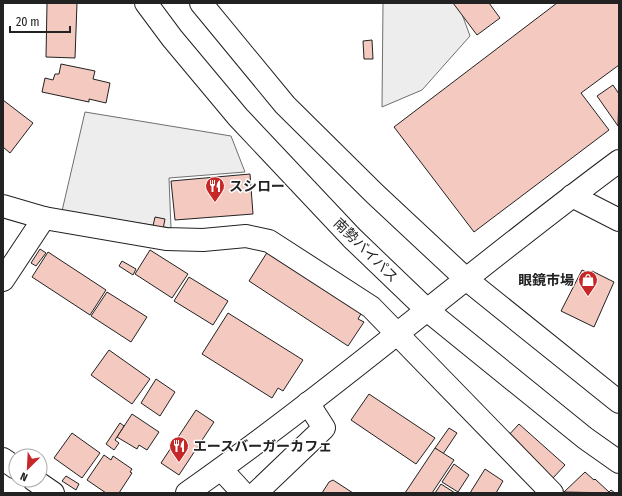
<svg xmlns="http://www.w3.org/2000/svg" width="622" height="496" font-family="'Fira Sans Condensed','Noto Sans JP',sans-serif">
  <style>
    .parking { fill: #ededed; stroke: #6f6f6f }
    .building { fill: #f3c9c0; stroke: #222 }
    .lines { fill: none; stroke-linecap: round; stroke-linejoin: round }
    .minor-casing { stroke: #222; stroke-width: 24 }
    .highway-casing { stroke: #222; stroke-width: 24 }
    .minor { stroke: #fff; stroke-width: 22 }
    .highway { stroke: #fff; stroke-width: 22 }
    .labels { text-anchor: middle; stroke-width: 3; stroke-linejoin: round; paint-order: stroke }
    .poi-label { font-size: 14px; font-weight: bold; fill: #222; stroke: #fff; text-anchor: start }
    .street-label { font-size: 14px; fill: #222; stroke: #fff }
  </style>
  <rect width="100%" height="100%" fill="#fff"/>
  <g class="parking">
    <polygon points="383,3 458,3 470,36 422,90 382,107"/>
    <polygon points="85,112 231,136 245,172 169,178 171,228 62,211"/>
  </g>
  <g class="building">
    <polygon points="47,3 77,3 75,58 46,57"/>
    <polygon points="453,3 489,3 500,18 477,35"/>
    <polygon points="557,3 619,3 619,65 581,93 609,130 474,232 394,127"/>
    <polygon points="372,40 373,59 364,59 363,41"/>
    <polygon points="61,64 95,71 93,79 110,83 106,103 89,99 89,102 42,92 45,78 53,80 55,74 59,74"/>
    <polygon points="613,85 619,94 618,126 597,96"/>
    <polygon points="3,100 33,123 10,153 3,147"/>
    <polygon points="250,174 253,214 175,220 171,181"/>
    <polygon points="155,217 165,219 163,229 153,226"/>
    <polygon points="40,249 46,253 36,266 31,263"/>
    <polygon points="150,250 188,274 172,298 135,274"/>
    <polygon points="268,251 362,312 358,319 364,322 348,346 249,281"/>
    <polygon points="48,252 106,290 90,315 32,277"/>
    <polygon points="122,261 136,269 133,275 119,266"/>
    <polygon points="582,270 591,274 592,271 614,282 594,327 561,311"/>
    <polygon points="189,277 228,301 213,325 174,301"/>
    <polygon points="107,292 147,317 131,342 91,316"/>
    <polygon points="228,313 303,360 283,391 278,388 272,398 202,354"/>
    <polygon points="109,350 150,379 132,404 91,375"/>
    <polygon points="156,379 175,392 160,416 141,403"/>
    <polygon points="369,394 435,438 416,464 351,420"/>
    <polygon points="196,410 214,422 179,475 161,463"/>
    <polygon points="132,414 159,432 147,450 139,445 137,449 117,437"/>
    <polygon points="120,423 124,426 115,440 119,443 114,450 106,444"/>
    <polygon points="519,424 565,465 553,478 507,437"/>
    <polygon points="449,428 457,433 443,454 435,448"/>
    <polygon points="72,433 100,453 82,478 54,458"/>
    <polygon points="435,448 454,460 432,493 405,493"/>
    <polygon points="104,455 111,460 113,456 132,469 130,472 132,473 119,493 106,493 87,480"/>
    <polygon points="454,464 469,475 458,492 442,482"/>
    <polygon points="485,469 503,481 496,493 470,493"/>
    <polygon points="585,472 594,480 595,479 609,492 611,490 615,493 564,492"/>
    <polygon points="66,476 79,484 76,490 62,481"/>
    <polygon points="333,480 353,493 322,493 329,482"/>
    <polygon points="441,484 455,493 435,493"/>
  </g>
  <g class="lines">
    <defs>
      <g id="minor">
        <polyline points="572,196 619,220"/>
        <polyline points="3,206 44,218 166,239 203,240 246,236 269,241 371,307 552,493"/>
        <polyline points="3,280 44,218"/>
        <polyline points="3,459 16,468"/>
        <polyline points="221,469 243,493"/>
        <polyline points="34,480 53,493"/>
        <path d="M187,493c148,-104 286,-224 432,-332"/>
        <polyline points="256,493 324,428 308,403"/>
      </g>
      <g id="highway">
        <polyline points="146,3 172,38 238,117 352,238 427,310 585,438 619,462"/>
        <polyline points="201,3 285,105 375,194 466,279 619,402"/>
      </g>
    </defs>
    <use href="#minor" class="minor-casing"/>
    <use href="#highway" class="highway-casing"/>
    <use href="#minor" class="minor"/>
    <use href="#highway" class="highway"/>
  </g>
  <defs>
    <symbol id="restaurant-pin" viewBox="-11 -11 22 30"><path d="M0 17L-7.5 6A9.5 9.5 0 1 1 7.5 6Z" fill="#c62828" stroke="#fff"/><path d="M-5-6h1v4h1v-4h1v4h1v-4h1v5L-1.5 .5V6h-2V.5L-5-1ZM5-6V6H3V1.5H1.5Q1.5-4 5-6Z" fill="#fff"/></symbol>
    <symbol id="shop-pin" viewBox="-11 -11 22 30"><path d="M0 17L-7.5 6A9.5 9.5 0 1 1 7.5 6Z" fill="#c62828" stroke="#fff"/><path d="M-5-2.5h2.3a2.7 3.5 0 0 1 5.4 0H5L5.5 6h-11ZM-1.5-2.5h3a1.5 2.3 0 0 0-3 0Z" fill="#fff"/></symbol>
  </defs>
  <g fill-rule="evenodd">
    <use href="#restaurant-pin" x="204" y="175" width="22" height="30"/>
    <use href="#shop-pin" x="577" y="269" width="22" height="30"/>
    <use href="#restaurant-pin" x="168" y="435" width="22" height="30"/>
  </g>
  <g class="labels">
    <g class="poi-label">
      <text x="229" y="191">スシロー</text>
      <text x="574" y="285" text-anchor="end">眼鏡市場</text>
      <text x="193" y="451">エースバーガーカフェ</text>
    </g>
    <g class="street-label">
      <text transform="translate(366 250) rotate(45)" y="5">南勢バイパス</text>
    </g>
  </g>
  <rect width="622" height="496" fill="none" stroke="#222222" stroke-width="8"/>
  <g transform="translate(28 468) rotate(204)"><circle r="19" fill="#ffffff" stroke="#a7a7a7"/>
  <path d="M0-3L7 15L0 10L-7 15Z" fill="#c62828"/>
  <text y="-6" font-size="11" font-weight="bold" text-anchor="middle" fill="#222222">N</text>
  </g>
  <path d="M10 26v6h60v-6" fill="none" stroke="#222222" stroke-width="2"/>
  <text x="16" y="26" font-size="12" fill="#222222" stroke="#ffffff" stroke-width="3" paint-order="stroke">20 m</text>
</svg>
